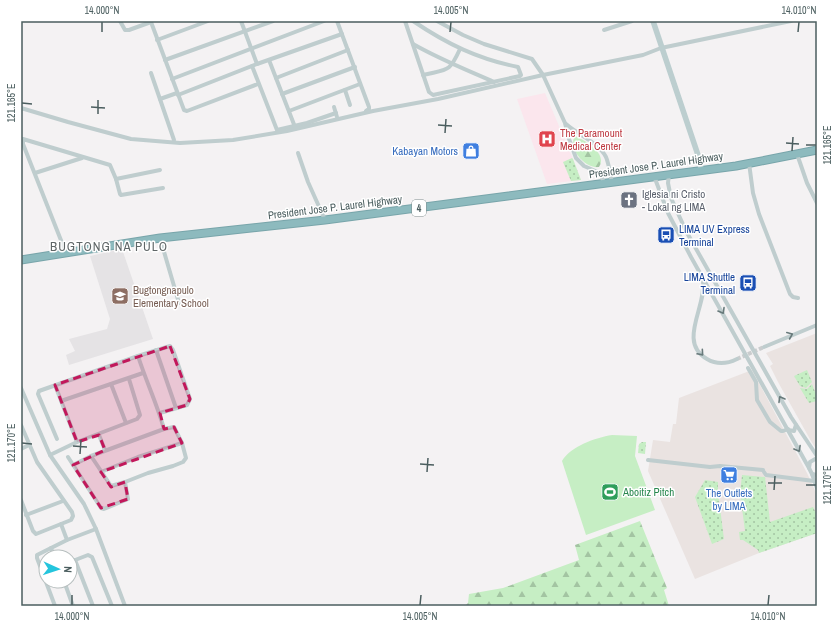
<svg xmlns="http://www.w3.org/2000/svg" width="838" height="627" font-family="'Archivo Narrow',sans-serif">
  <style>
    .commercial { fill: #eae3e1 }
    .education { fill: #e5e3e5 }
    .medical { fill: #fbe6ed }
    .grass { fill: url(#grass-dots) }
    .forest { fill: url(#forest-firs) }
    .garden { fill: #c6eec4 }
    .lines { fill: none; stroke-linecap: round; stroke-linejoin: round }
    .street-tunnel { stroke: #cacdce; stroke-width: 4; stroke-dasharray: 4 2; stroke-linecap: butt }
    .highway-casing { stroke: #78a5aa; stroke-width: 9 }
    .street { stroke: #bfcdce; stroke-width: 4 }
    .secondary { stroke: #bccecf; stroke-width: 5.5 }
    .highway { stroke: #8dbabe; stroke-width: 7 }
    .oneway { stroke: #687a7b }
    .marked { fill: #c2185b; fill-opacity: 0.2; stroke: #c2185b; stroke-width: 3; stroke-dasharray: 8 5; stroke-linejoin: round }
    .ticks { fill: none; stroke: #4b5e5f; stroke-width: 1.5 }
    .labels { text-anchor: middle; stroke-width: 3; stroke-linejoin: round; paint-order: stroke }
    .shield { fill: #fff; stroke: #818e8f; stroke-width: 1 }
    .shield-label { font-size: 10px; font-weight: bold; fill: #4b5e5f }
    .health-label { font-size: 11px; fill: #be3a42; stroke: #fff; text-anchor: start }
    .shop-label { font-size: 11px; fill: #366cbe; stroke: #fff; text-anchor: end }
    .street-label { font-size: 11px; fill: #4b5e5f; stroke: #fff }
    .worship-label { font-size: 11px; fill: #5b616d; stroke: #fff; text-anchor: start }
    .transit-label { font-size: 11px; fill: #164399; stroke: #fff; text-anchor: start }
    .education-label { font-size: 11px; fill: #785e54; stroke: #fff; text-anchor: start }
    .leisure-label { font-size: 11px; fill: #27864d; stroke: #fff; text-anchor: start }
    .quarter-label { font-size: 13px; letter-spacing: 1px; fill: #5f6667; stroke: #fff }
    .neatline { fill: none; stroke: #4b5e5f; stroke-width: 1.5 }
    .ticks-label { font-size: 10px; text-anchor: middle; fill: #4b5e5f }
  </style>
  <defs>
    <pattern id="grass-dots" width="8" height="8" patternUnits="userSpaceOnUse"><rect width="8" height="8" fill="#c6eec4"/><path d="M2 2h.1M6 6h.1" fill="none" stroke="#a3c4a2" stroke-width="1.8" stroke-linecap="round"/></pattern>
    <pattern id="forest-firs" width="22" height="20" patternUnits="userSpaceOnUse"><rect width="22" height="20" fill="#c6eec4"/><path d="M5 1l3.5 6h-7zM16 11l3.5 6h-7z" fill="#a3c4a2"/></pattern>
  </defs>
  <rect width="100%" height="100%" fill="#f4f2f3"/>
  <g class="commercial">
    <polygon points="817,333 817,450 811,441 778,382 770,366 773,364 766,353"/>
    <polygon points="752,370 807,473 817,495 817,533 759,553 695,579 648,471 653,440 670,442 673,424 676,424 679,398"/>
  </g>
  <polygon class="education" points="122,249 153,339 69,365 66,355 75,351 69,339 107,329 110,319 90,256"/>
  <polygon class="medical" points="545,93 573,159 581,180 547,184 517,99"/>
  <g class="grass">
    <polygon points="572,158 573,159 581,180 571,181 563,162"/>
    <polygon points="807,370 812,382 806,388 800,386 794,376"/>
    <polygon points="812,384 817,397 817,401 809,403 800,388 807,389"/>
    <polygon points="642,442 646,442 645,454 638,453 639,444"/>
    <polygon points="742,475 765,477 770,522 813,507 817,515 817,533 759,553 758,550 743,540 740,540 739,532 745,531 740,493"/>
    <polygon points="705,480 718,482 718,492 724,539 712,544 695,497"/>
  </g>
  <g class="forest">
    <path d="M575,136c10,4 33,18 24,31 -14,2 -32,-19 -24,-31z"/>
    <polygon points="640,521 667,588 664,590 669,606 465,606 468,603 469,594 503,588 579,560 575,545"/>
  </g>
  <path class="garden" d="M612,435l25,1 -2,20 20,54 -69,25 -24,-74c9,-15 33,-23 50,-26z"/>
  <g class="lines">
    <polyline class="street-tunnel" points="737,359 764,347"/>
    <defs>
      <polyline id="highway" points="21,260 160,238 325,220 736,166 817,150"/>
    </defs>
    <use href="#highway" class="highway-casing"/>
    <g class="street">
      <polyline points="120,21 125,30 129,30 151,22 184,110 187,111 258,84"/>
      <polyline points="241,21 257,64"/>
      <polyline points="337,21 369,107 369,109 366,111"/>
      <path d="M405,21l24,71 4,3 87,-19 1,-1 -3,-8c-40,-8 -71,-23 -105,-46"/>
      <polyline points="437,21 463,35 484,44 532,59 543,75 565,123 569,139 576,158 584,166 600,173 604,183"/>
      <polyline points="604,30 632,21"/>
      <polyline points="157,40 208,21"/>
      <path d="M413,44c26,15 54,26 81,38"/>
      <polyline points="165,60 273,21"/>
      <polyline points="269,60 295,127"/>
      <polyline points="252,66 277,130 307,123 336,113"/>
      <polyline points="151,73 174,140"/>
      <path d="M423,75c25,-6 26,-2 37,-26"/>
      <polyline points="276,78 348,50"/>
      <polyline points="172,79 324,21"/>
      <polyline points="345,90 350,105"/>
      <polyline points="282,94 355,67"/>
      <polyline points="178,95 257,64 342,34"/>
      <polyline points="160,99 177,93"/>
      <polyline points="334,107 337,117"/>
      <polyline points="21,108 68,122 131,139 180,143 233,140 287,131 373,111 438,99 543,75 643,55 661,48 791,21"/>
      <polyline points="289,111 360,84"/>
      <path d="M566,124c12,11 32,18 40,33 3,7 4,17 6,25"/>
      <polyline points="298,153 308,182 325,220"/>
      <polyline points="797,154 807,183 817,203"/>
      <polyline points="749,163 753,193 759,214 790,294 793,297 798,298"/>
      <polyline points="35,173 82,158"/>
      <polyline points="669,174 668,183 671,198 686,231 791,417 817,456"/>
      <polyline points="654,176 668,213 691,257 809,468"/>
      <polyline points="116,179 160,170"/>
      <polyline points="160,238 179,303"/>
      <polyline points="66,253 23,144 23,139 110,165 116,179 120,194 121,195 163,188"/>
      <path d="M703,281c4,25 -26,61 4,78 10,6 20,5 30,0"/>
      <polyline points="764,347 817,325"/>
      <polyline points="156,350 176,408"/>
      <path d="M138,356c8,25 19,48 26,73"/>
      <polyline points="748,368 756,382 757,400 770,422 781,431 783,431 788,429"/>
      <polyline points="111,384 126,423"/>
      <polyline points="55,385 77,442"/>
      <polyline points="21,388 50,455 84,504 96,529 125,606"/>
      <polyline points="61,401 143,373"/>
      <polyline points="21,425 37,462 72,512 73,516 71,520 36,534 33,531 21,500"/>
      <polygon points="174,427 182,443 186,458 183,462 173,466 148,473 125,482 111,486 91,456 164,429"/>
      <polyline points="788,430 794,431 796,425"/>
      <polyline points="99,435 105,450"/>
      <polyline points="57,439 38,394 39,391 138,356 170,346 173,350 190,399 187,405 160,413"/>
      <polyline points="21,449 29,445"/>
      <polyline points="50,455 77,442 137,419 140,415 129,379"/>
      <polyline points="68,457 101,508 104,509 128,499 125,482"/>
      <polyline points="817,458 810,462 809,468 812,474 817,475"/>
      <polyline points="648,460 710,467 720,466 763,470"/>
      <polyline points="73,465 91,456"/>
      <polyline points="101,472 138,457 182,443"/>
      <polyline points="764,472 766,475 814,481"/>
      <polyline points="812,474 817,488"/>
      <polyline points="26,515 63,501"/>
      <polyline points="61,524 67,540"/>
      <polyline points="51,548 54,557"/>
      <polyline points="75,560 93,606"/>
      <polyline points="70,562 88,555 92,557 112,606"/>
      <polyline points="64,581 73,606"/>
      <polyline points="55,606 37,558 37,555 67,540 96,529"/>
    </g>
    <polyline class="secondary" points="653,21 700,161 701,170"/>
    <use href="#highway" class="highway"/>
  </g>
  <defs><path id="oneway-chevron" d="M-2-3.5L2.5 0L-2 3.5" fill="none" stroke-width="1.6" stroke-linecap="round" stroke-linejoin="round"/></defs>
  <g class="oneway">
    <use href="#oneway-chevron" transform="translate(722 311) rotate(60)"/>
    <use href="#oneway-chevron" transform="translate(790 335) rotate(-23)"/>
    <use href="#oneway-chevron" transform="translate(701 353) rotate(49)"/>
    <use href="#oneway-chevron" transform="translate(781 399) rotate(-120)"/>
    <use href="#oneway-chevron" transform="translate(798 449) rotate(61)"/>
  </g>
  <path class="marked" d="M170,346l20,53 -3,6 -27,8 4,16 10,-2 8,16 -81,29 10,15 14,-5 3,17 -27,9 -28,-43 32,-15 -6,-15 -22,7 -22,-57z"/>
  <path class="ticks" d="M102,32v-10M450,32l1,-10M798,32l1,-10M22,103l10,1M91,107l14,1M98,114v-14M438,125l14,1M445,133l1,-14M786,143l13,1M806,145h10M792,151l1,-14M22,443l10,1M73,446l14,1M80,454l1,-14M420,464l14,1M427,472l1,-14M768,483h14M806,485h10M774,490l1,-14M72,605v-10M420,605l1,-10M768,605l1,-10"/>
  <defs>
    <symbol id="hospital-square" viewBox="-11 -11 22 22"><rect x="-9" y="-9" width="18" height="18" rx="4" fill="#e0444e" stroke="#fff"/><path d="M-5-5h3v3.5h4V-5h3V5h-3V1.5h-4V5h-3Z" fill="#fff"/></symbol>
    <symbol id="shop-square" viewBox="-11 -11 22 22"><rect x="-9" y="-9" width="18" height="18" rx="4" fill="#3f7fe0" stroke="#fff"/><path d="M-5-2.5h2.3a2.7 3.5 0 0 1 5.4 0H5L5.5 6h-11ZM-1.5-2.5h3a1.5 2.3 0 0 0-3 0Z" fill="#fff"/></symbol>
    <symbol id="church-square" viewBox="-11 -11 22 22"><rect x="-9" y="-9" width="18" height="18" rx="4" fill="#6b7280" stroke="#fff"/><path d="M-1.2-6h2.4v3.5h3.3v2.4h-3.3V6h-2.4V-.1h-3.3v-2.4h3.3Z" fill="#fff"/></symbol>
    <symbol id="bus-square" viewBox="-11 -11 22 22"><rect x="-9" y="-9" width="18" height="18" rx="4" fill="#1a4fb4" stroke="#fff"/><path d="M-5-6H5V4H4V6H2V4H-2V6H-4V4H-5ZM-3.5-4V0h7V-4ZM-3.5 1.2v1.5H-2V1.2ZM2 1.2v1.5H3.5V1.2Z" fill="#fff"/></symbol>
    <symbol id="school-square" viewBox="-11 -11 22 22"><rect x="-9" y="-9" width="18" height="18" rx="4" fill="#8d6e63" stroke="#fff"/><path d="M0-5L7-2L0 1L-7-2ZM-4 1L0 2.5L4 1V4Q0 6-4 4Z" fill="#fff"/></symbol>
    <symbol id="supermarket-square" viewBox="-11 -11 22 22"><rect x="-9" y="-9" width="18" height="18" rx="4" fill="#3f7fe0" stroke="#fff"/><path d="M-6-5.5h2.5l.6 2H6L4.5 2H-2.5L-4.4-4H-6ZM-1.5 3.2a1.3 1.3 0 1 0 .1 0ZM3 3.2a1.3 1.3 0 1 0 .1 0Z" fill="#fff"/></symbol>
    <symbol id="stadium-square" viewBox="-11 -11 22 22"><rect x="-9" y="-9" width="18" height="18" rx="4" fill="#2e9e5b" stroke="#fff"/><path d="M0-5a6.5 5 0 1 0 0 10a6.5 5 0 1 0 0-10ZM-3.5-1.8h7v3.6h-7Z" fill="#fff"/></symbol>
  </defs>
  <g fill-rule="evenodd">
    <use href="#hospital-square" x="537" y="129" width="20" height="20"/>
    <use href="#shop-square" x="461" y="141" width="20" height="20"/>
    <use href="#church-square" x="619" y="190" width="20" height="20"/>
    <use href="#bus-square" x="656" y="225" width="20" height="20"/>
    <use href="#bus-square" x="738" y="273" width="20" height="20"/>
    <use href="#school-square" x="110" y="286" width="20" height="20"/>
    <use href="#supermarket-square" x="719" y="465" width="20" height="20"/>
    <use href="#stadium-square" x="600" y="482" width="20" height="20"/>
  </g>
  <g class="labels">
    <rect class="shield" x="412" y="200" width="14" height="16" rx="3"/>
    <g class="shield-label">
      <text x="419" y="212">4</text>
    </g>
    <g class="health-label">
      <text x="560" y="137">The Paramount<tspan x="560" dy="13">Medical Center</tspan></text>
    </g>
    <g class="shop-label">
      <text x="458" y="155">Kabayan Motors</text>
      <text x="729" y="497" text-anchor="middle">The Outlets<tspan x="729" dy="13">by LIMA</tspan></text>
    </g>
    <g class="street-label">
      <text transform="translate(656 165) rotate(-8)" y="4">President Jose P. Laurel Highway</text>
      <text transform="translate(335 207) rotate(-7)" y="4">President Jose P. Laurel Highway</text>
    </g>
    <g class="worship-label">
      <text x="642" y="198">Iglesia ni Cristo<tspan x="642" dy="13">- Lokal ng LIMA</tspan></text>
    </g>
    <g class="transit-label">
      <text x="679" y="233">LIMA UV Express<tspan x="679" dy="13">Terminal</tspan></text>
      <text x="735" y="281" text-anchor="end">LIMA Shuttle<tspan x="735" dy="13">Terminal</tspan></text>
    </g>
    <g class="education-label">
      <text x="133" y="294">Bugtongnapulo<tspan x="133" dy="13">Elementary School</tspan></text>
    </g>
    <g class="leisure-label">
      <text x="623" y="496">Aboitiz Pitch</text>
    </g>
    <g class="quarter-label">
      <text x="109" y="251">BUGTONG NA PULO</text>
    </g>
  </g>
  <rect width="838" height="627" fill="none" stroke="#ffffff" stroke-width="44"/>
  <g transform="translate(58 569) rotate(93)"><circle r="19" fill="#ffffff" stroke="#b7bfbf"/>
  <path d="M0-3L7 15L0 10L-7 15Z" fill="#24c5dd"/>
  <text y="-6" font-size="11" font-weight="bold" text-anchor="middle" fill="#4b5e5f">N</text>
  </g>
  <rect x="22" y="22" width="794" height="583" class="neatline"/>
  <g class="ticks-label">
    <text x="102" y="14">14.000°N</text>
    <text x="451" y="14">14.005°N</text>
    <text x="799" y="14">14.010°N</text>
    <text transform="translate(11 103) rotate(-90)" y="4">121.165°E</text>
    <text transform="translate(827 145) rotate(-90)" y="4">121.165°E</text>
    <text transform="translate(11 443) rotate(-90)" y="4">121.170°E</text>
    <text transform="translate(827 485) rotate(-90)" y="4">121.170°E</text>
    <text x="72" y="620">14.000°N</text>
    <text x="420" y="620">14.005°N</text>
    <text x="768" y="620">14.010°N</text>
  </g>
</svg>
